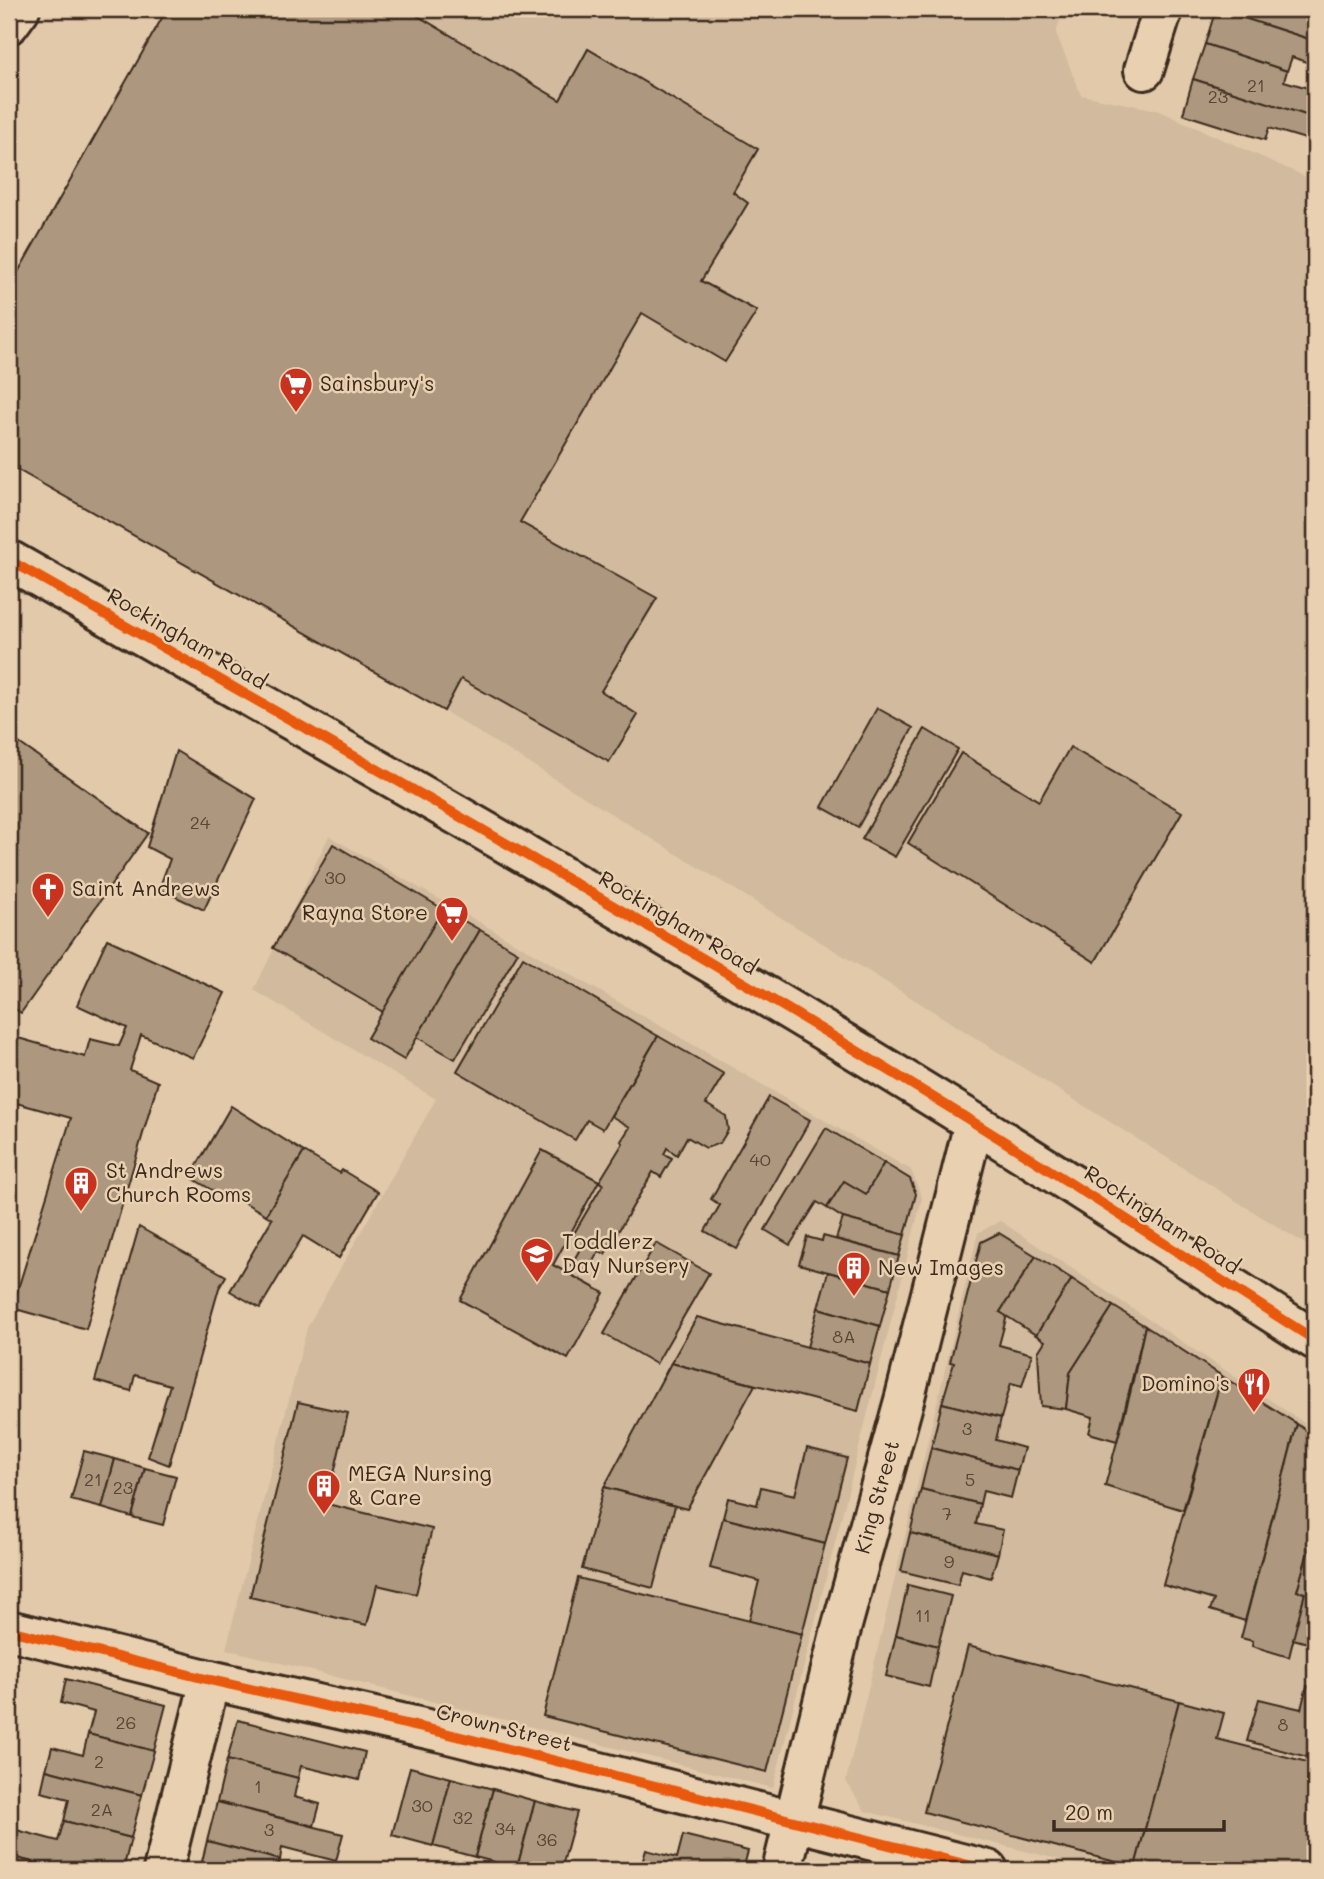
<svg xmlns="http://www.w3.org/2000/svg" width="1324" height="1879" font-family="Mali,sans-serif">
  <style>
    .built { fill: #d1ba9d }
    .building { fill: #ad987f; stroke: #3b2a1e; stroke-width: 2 }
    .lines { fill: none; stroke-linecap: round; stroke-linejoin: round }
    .street-casing { stroke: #3b2a1e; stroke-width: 44 }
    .primary-casing { stroke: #3b2a1e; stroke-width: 44 }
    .street { stroke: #e8d0b0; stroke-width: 38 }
    .primary { stroke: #e8d0b0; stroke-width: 38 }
    .cycleway-casing { stroke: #e8d0b0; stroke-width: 15 }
    .cycleway { stroke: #e8590c; stroke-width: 10 }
    .labels { text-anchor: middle; stroke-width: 5; stroke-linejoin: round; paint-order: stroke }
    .number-label { font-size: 18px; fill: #584636 }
    .poi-label { font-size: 21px; fill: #3b2a1e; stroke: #e8d0b0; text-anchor: start }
    .street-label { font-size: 21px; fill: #3b2a1e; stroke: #e8d0b0 }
  </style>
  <rect width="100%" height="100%" fill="#e1c9aa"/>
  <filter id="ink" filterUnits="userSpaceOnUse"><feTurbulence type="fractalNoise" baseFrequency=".0143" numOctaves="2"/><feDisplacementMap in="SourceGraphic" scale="14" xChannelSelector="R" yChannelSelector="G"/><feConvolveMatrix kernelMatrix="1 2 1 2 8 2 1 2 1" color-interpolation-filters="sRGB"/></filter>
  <g filter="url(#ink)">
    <g class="built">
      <polygon points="167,9 1063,9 1056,33 1081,95 1157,110 1315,181 1315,1250 899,990 444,711 9,465 9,288"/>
      <polygon points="329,836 911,1170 922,1198 773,1788 226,1649 307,1328 436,1099 254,990"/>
      <polygon points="1000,1221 1315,1430 1315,1870 1101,1870 865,1811 846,1781 978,1233"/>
    </g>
    <g class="building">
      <polygon points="167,9 406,9 560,100 588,49 758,149 733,192 748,203 701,281 757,311 725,362 642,313 520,522 657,598 601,691 638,715 609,762 461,679 444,711 9,465 9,288"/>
      <polygon points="1216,9 1315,10 1315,41"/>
      <polygon points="1216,9 1315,41 1315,65 1292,57 1287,71 1205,44"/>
      <polygon points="1205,44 1287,71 1284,81 1315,90 1315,118 1193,79"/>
      <polygon points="1193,79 1315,118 1315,142 1269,128 1265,140 1183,114"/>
      <polygon points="877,708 913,728 858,827 822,807"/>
      <polygon points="925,729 958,749 895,857 862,839"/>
      <polygon points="9,736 148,833 21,1013 9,1005"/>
      <polygon points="1070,747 1182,812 1095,962 908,843 961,753 1039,801"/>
      <polygon points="176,751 256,799 204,910 159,889 170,859 147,847"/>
      <polygon points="333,844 443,909 383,1012 273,948"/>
      <polygon points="443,909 480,930 404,1060 367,1038"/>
      <polygon points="480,930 518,952 455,1059 417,1037"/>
      <polygon points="107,939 225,993 193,1058 141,1035 130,1070 158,1082 86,1329 12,1308 71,1118 9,1101 9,1041 11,1036 85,1057 90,1039 119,1046 127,1028 77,1005"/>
      <polygon points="523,957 658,1036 603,1129 587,1120 575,1140 457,1071"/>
      <polygon points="658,1036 724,1074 706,1104 726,1116 728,1130 720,1143 706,1148 687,1137 677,1155 667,1148 664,1154 672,1158 661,1177 653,1172 605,1254 599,1251 586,1273 571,1265 584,1242 573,1235 603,1184 599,1182 623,1143 621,1141 630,1127 611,1116"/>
      <polygon points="769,1097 810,1120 737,1249 705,1231 720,1205 711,1199"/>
      <polygon points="231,1106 304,1152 266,1215 235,1197 232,1202 190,1177"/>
      <polygon points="826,1128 884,1163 866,1194 844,1181 827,1208 817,1202 790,1245 765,1230"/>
      <polygon points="542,1150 599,1181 553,1265 604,1293 568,1359 460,1300"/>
      <polygon points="304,1152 340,1173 342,1170 378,1192 339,1258 303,1236 260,1308 230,1291 272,1219 266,1215"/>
      <polygon points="884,1163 910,1179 916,1194 905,1235 843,1218 827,1208 844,1181 866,1194"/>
      <polygon points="843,1218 905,1235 899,1256 836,1239"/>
      <polygon points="139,1227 226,1276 219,1288 169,1465 148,1457 170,1385 135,1375 131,1391 95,1381"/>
      <polygon points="999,1233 1036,1256 1000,1312 1007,1315 999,1345 1032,1354 1022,1386 1011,1383 1001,1418 942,1403 954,1363 950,1362 981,1242"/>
      <polygon points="823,1236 899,1256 890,1289 799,1264 807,1237 822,1241"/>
      <polygon points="656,1243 709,1273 656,1364 604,1334"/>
      <polygon points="1036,1256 1072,1279 1036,1335 1000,1312"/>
      <polygon points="828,1272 890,1289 880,1326 818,1308"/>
      <polygon points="1072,1279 1113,1306 1070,1373 1066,1409 1041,1406 1038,1352 1045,1341 1036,1335"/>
      <polygon points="1113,1306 1145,1326 1117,1441 1089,1433 1093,1417 1066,1409 1070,1373"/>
      <polygon points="818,1308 880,1326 870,1364 807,1347"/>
      <polygon points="697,1317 870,1364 858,1411 671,1363"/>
      <polygon points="1145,1326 1222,1376 1183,1510 1105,1486 1130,1394"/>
      <polygon points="671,1363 755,1385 687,1509 604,1487"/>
      <polygon points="1222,1376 1297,1424 1245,1621 1210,1610 1214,1600 1163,1585"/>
      <polygon points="298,1402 348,1413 327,1504 432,1529 416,1594 377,1585 367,1625 250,1597"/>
      <polygon points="942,1403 1001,1418 996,1440 1024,1448 1018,1470 931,1448"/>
      <polygon points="1297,1424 1315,1437 1315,1528 1297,1591 1305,1593 1289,1657 1252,1646 1253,1641 1241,1638"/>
      <polygon points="807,1448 847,1458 825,1544 723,1518 728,1498 757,1505 761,1487 795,1495"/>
      <polygon points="931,1448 1018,1470 1011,1498 983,1491 980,1504 921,1489"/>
      <polygon points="84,1451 115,1459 102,1508 71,1500"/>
      <polygon points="115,1459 145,1468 132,1517 102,1508"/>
      <polygon points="145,1468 176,1476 163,1525 132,1517"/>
      <polygon points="604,1487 675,1506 653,1588 582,1569"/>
      <polygon points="921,1489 980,1504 976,1524 1003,1530 998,1554 910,1533"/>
      <polygon points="723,1518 825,1544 802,1634 749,1621 759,1581 710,1568"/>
      <polygon points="1315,1528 1315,1645 1293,1639 1305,1593 1297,1591"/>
      <polygon points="910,1533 998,1554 991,1578 962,1570 958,1585 901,1571"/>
      <polygon points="578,1578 802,1634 767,1772 543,1716"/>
      <polygon points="908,1585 951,1596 938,1646 896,1635"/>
      <polygon points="896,1635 938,1646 929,1687 886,1676"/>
      <polygon points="968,1646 1179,1701 1135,1867 924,1812"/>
      <polygon points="66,1679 166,1705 154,1751 88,1734 94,1712 61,1703"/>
      <polygon points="1307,1686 1315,1688 1315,1759 1247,1741 1259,1699 1301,1709"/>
      <polygon points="1179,1701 1224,1713 1217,1739 1315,1764 1315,1870 1148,1870 1135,1867"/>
      <polygon points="238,1720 365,1752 359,1780 301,1766 298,1778 227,1760"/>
      <polygon points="88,1734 154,1751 142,1795 46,1770 52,1747 83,1755"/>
      <polygon points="227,1760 298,1778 294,1797 320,1804 314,1826 217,1802"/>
      <polygon points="410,1767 451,1778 433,1846 392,1835"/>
      <polygon points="46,1770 142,1795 131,1838 64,1821 69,1799 41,1792"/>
      <polygon points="451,1778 493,1789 475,1857 433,1846"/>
      <polygon points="493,1789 535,1801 517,1868 475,1857"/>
      <polygon points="535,1801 577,1812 561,1870 525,1870 517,1868"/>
      <polygon points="217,1802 343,1834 336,1861 282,1847 280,1860 207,1841"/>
      <polygon points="64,1821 131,1838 123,1870 63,1870 9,1856 9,1828 58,1841"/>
      <polygon points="683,1835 748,1851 743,1870 640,1870 646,1850 677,1858"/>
      <polygon points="207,1841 280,1860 277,1870 200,1870"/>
      <polygon points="9,1856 63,1870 9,1870"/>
    </g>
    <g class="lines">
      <defs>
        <g id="street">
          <polyline points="1144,70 1163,9"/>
          <polyline points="9,1630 210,1680 441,1732 988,1870"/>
          <polyline points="163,1870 210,1680"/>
          <path id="s1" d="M 782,1870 L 840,1633 L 905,1397 L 974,1123"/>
        </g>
        <g id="primary">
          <polyline points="9,24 20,9"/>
          <path d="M 9,560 C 332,743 657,926 973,1122 C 1088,1193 1201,1268 1315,1340"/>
        </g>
      </defs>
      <use href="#street" class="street-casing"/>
      <use href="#primary" class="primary-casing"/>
      <use href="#street" class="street"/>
      <use href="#primary" class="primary"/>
      <defs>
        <g id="cycleway">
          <path d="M 9,560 C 332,743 657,926 973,1122 C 1088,1193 1201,1268 1315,1340"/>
          <polyline points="9,1630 210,1680 441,1732 988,1870"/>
        </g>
      </defs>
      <use href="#cycleway" class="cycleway-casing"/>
      <use href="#cycleway" class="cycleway"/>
    </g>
  </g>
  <defs>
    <symbol id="supermarket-pin" viewBox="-11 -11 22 30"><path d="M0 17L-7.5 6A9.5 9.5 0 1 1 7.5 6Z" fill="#c8321e" stroke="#e8d0b0"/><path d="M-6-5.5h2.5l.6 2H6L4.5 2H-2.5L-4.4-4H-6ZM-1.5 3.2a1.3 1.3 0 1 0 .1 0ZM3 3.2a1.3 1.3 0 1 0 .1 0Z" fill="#fff"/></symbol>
    <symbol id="church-pin" viewBox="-11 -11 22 30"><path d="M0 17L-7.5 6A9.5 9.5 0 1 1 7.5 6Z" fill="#c8321e" stroke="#e8d0b0"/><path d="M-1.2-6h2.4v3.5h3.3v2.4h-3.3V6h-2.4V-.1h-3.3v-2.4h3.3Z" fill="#fff"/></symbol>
    <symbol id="building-pin" viewBox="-11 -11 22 30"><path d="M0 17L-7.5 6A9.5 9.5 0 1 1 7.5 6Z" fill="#c8321e" stroke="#e8d0b0"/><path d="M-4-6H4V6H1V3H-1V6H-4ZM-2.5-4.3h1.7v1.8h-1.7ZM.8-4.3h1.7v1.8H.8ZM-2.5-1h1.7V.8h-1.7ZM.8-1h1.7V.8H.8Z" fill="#fff"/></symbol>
    <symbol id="school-pin" viewBox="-11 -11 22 30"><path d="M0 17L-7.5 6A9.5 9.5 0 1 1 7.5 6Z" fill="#c8321e" stroke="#e8d0b0"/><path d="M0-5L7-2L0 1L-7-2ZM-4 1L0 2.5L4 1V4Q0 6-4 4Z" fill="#fff"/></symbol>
    <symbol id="restaurant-pin" viewBox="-11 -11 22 30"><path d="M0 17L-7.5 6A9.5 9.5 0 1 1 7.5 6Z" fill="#c8321e" stroke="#e8d0b0"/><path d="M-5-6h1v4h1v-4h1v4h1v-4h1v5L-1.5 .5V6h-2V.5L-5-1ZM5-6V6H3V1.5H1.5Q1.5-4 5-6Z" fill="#fff"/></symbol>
  </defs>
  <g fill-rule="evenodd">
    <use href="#supermarket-pin" x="277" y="365" width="38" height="52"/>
    <use href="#church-pin" x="29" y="870" width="38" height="52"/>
    <use href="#supermarket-pin" x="433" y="894" width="38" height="52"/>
    <use href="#building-pin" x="62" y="1164" width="38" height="52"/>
    <use href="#school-pin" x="518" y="1235" width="38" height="52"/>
    <use href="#building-pin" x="835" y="1249" width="38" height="52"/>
    <use href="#restaurant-pin" x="1235" y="1365" width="38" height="52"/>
    <use href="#building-pin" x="305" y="1467" width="38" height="52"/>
  </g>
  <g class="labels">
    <g class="number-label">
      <text x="1256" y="92">21</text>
      <text x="1218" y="103">23</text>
      <text x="200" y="829">24</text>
      <text x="335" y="884">30</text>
      <text x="760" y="1166">40</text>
      <text x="844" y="1343">8A</text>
      <text x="967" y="1435">3</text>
      <text x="93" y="1486">21</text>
      <text x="970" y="1486">5</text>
      <text x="123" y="1494">23</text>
      <text x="947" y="1520">7</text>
      <text x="949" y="1568">9</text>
      <text x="923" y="1622">11</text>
      <text x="126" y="1729">26</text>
      <text x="1283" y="1731">8</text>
      <text x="99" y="1768">2</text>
      <text x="258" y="1793">1</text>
      <text x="422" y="1812">30</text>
      <text x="102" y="1816">2A</text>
      <text x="463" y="1824">32</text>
      <text x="505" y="1835">34</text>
      <text x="269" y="1836">3</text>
      <text x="547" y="1846">36</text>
    </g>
    <g class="poi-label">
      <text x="320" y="391">Sainsbury's</text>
      <text x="72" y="896">Saint Andrews</text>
      <text x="428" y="920" text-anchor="end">Rayna Store</text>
      <text x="106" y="1178">St Andrews<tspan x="106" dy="24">Church Rooms</tspan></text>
      <text x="562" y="1249">Toddlerz<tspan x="562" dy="24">Day Nursery</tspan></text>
      <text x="878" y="1275">New Images</text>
      <text x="1230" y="1391" text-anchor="end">Domino's</text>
      <text x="348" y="1481">MEGA Nursing<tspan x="348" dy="24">&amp; Care</tspan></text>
    </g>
    <g class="street-label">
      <text transform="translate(187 639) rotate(30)" y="7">Rockingham Road</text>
      <text transform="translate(678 923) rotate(31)" y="7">Rockingham Road</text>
      <text transform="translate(1162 1220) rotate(33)" y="7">Rockingham Road</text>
      <text dy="7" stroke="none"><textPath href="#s1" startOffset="385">King Street</textPath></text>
      <text transform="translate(504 1728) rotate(14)" y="7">Crown Street</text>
    </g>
  </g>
  <rect width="1324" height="1879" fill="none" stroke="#e8d0b0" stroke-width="35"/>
  <rect x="18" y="18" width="1289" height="1844" fill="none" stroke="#3b2a1e" stroke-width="2.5" filter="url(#ink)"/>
  <path d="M1054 1820v10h170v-10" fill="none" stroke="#3b2a1e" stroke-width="3.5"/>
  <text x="1065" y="1820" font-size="21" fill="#3b2a1e" stroke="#e8d0b0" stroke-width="5" paint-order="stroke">20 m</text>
</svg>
